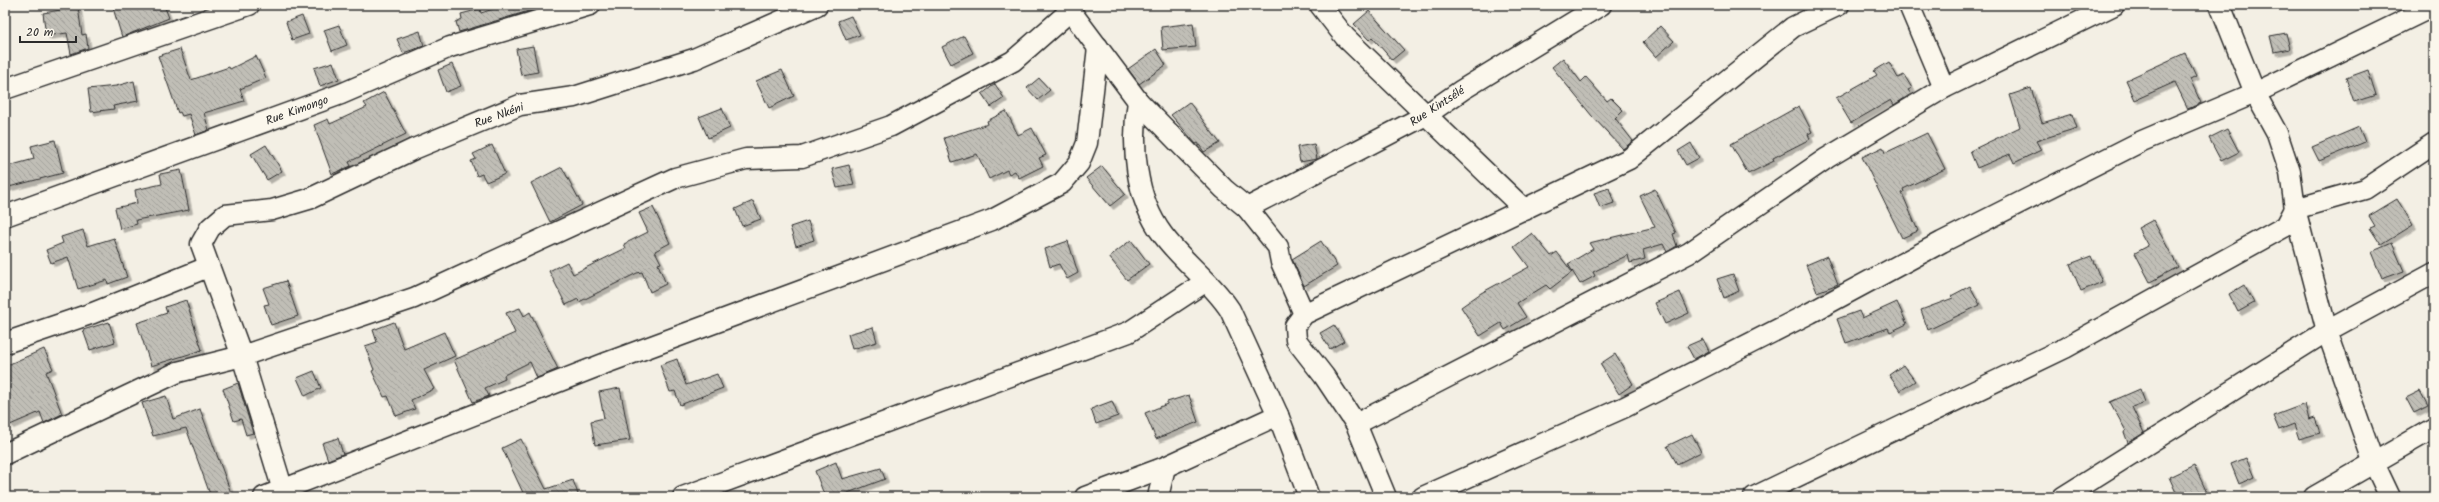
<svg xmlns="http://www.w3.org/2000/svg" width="2439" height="502" font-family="Kalam,sans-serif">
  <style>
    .building { fill: url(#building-back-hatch); stroke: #2b2b2b; filter: url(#shadow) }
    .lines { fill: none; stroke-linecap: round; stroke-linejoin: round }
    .minor-casing { stroke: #2b2b2b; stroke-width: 23 }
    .minor { stroke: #fbf7ec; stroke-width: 20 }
    .labels { text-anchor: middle; stroke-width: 3.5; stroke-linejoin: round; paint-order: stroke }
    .street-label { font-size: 12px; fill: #2b2b2b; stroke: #fbf7ec }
  </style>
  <defs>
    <pattern id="building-back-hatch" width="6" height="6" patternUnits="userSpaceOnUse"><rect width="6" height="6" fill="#c0beb6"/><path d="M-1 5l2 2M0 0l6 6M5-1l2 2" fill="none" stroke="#a5a39d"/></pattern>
    <filter id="shadow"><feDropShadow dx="3.5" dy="3.5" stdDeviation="0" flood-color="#0004"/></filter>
  </defs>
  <rect width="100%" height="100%" fill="#f3efe4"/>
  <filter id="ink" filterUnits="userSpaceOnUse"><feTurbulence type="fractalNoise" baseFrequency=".025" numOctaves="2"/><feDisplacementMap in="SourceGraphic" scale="8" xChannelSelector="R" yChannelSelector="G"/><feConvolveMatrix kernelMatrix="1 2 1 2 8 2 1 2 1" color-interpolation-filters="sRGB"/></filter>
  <g filter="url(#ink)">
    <g class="building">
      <polygon points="112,5 164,5 169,18 122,37"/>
      <polygon points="505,5 542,5 542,7 459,32 456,22 462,19 461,14 480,9 481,13"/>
      <polygon points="78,7 82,35 86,34 88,48 71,54 67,33 46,36 43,13"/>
      <polygon points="1369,11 1404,50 1392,60 1372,37 1369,40 1354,24"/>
      <polygon points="302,16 309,34 292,40 286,22"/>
      <polygon points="851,16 860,35 846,40 838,21"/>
      <polygon points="1193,23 1196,47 1163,50 1161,27"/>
      <polygon points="339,25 347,45 332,51 324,30"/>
      <polygon points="1660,26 1674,41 1656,57 1643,42"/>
      <polygon points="420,31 424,46 403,53 397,39"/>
      <polygon points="2286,33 2290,49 2274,52 2270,36"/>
      <polygon points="964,36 973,53 951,64 942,47"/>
      <polygon points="533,46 538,72 521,75 516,49"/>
      <polygon points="180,49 191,80 229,67 230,69 256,56 266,78 240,89 244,101 204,113 209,130 196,135 189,114 182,116 180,112 178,113 158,56"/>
      <polygon points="1156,49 1166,65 1139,84 1128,69"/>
      <polygon points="2185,53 2196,76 2190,79 2201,103 2188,109 2175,82 2135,100 2126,80"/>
      <polygon points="1563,58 1581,82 1586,77 1607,101 1611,98 1623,110 1615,118 1633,141 1623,149 1592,116 1552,67"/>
      <polygon points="333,62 339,79 320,86 314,68"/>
      <polygon points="1889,62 1898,78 1904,75 1912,88 1908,90 1911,94 1894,105 1891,100 1851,123 1836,98 1877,75 1874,71"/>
      <polygon points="452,64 461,86 446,92 438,70"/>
      <polygon points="782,70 794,96 769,108 756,81"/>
      <polygon points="2368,70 2376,95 2354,102 2346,78"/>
      <polygon points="1039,78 1050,90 1038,100 1027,88"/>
      <polygon points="134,81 138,101 113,106 114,109 91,112 88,89 116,86"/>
      <polygon points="995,84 1004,98 991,107 982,94"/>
      <polygon points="2031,88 2042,123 2072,114 2077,128 2036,141 2041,150 2014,163 2010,154 1977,168 1970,151 2020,127 2010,95"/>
      <polygon points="384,92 406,134 349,162 351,166 332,174 314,125 328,119 330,124 367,107 364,103"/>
      <polygon points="1189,102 1220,143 1204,152 1198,143 1196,144 1171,115"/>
      <polygon points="1799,106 1812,132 1808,134 1810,139 1773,158 1774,161 1748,174 1731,144"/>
      <polygon points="722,108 730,128 708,138 699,117"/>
      <polygon points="1006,111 1018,135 1032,128 1046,155 1039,158 1043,166 1019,178 1015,171 1009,174 1007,170 989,179 977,154 952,162 944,138 988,124 987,121"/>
      <polygon points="2359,127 2365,142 2319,161 2312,147"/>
      <polygon points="2227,129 2239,152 2221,161 2209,138"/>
      <polygon points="1927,133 1945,169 1903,189 1904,192 1902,193 1918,231 1902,238 1862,157 1883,147 1885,153"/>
      <polygon points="55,140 63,173 5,188 5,167 34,159 31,146"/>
      <polygon points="1691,143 1699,158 1686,165 1678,151"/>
      <polygon points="1314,144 1317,159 1300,162 1297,147"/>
      <polygon points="266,145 282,171 267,180 251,154"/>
      <polygon points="492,145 505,174 486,182 482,174 477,176 471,161 476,159 473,154"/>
      <polygon points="849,165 854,185 837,188 832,169"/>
      <polygon points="1102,166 1125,194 1110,206 1086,178"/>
      <polygon points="562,167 582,205 550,222 531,183"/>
      <polygon points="181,170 189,210 136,220 137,224 120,229 115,208 137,203 135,190 162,184 160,174"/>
      <polygon points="1609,188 1614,203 1600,208 1594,193"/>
      <polygon points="1655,189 1676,233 1673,234 1677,246 1667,252 1663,244 1643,250 1645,259 1630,263 1628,255 1593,272 1595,276 1580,284 1568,264 1593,249 1589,243 1655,227 1640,196"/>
      <polygon points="2397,199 2413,225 2381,245 2370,228 2375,226 2369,216"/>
      <polygon points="753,201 761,219 742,226 735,209"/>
      <polygon points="653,207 670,243 655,251 661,263 658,264 666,284 650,292 642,272 637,273 579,302 578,299 566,305 549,271 567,262 573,274 626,248 624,244 648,232 639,213"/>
      <polygon points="2153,220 2178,267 2150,282 2135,253 2148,246 2138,228"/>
      <polygon points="808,221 814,240 796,246 790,227"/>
      <polygon points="83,230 88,246 114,238 127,277 108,284 107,280 78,289 68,257 51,263 46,250 63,243 61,237"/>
      <polygon points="1532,233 1551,256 1557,252 1572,272 1550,289 1546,285 1517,303 1526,317 1505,330 1501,323 1480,336 1461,307 1481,293 1529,267 1514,247"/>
      <polygon points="1131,240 1149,264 1127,280 1109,257"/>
      <polygon points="1068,241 1078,273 1067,279 1059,264 1050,267 1045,249"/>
      <polygon points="1321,241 1337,266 1304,286 1292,259"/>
      <polygon points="2392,243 2404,271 2382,279 2371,252"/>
      <polygon points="1827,256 1838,284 1817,292 1806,265"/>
      <polygon points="2091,256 2102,282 2081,291 2070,264"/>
      <polygon points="1733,274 1739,291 1724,298 1717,279"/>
      <polygon points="286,281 298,316 271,325 264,305 269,304 263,288"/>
      <polygon points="2244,285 2254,303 2238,312 2229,294"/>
      <polygon points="1970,286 1980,305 1928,330 1921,310 1953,298 1951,296"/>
      <polygon points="1680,292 1689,313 1665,324 1655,303"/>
      <polygon points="186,300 202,350 151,366 137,323 167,313 165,307"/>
      <polygon points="1897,302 1907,324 1890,332 1888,328 1846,343 1837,319 1859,311 1862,318"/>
      <polygon points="520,308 524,316 530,312 558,369 537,378 530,362 504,375 505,379 485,388 489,396 473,402 454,360 515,333 506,313"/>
      <polygon points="109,322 115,342 90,350 83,330"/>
      <polygon points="394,322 404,349 444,332 455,356 424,370 434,389 411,400 415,409 396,416 388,396 384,397 372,371 374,370 365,346 377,342 373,330"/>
      <polygon points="1334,325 1344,341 1330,349 1320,333"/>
      <polygon points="873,327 877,342 852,349 848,334"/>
      <polygon points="1703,339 1709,351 1694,359 1687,346"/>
      <polygon points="44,349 53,369 46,372 62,414 44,423 40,412 10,425 5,414 5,366"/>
      <polygon points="1615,354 1633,384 1619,394 1600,364"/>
      <polygon points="677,359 686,385 717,374 723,388 680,405 675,391 670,392 660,365"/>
      <polygon points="1903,365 1915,381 1900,391 1889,375"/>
      <polygon points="314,371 321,388 305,396 297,378"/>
      <polygon points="238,383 253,433 246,435 241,419 234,421 223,389"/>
      <polygon points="620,388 630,440 595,445 591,421 604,418 599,392"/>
      <polygon points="2140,389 2145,402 2132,407 2144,433 2128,443 2124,432 2126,431 2110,402"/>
      <polygon points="2420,391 2428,406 2414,413 2406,398"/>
      <polygon points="1189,395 1198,422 1156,439 1145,413 1167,404 1167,402"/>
      <polygon points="166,396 173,419 200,409 231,493 211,497 186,428 153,436 142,403"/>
      <polygon points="1112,401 1118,416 1096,424 1091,409"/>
      <polygon points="2305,404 2309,420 2315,418 2320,433 2299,439 2294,424 2279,430 2273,416"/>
      <polygon points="1692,434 1701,452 1677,464 1667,446"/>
      <polygon points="338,438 343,454 328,460 322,443"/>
      <polygon points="521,439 546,489 573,480 579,497 525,497 502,448"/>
      <polygon points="2246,458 2254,477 2239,484 2231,464"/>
      <polygon points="836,462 842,479 881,468 885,479 837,497 825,497 815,471"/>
      <polygon points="2194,465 2209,497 2178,497 2169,477"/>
    </g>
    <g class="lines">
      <defs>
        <g id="minor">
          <polyline points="1066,5 1138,101 1224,189 1247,208 1278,247 1281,262 1304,314"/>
          <polyline points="1320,5 1345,37 1525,210"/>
          <polyline points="1909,5 1944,88"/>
          <polyline points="2220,5 2255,93 2277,133 2290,172 2295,209 2327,331 2373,461 2390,497"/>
          <polyline points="5,89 249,5"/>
          <path d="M 1138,101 C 1131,145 1135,198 1163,235 C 1183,262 1212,282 1230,310 L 1278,415 L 1309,497"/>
          <polyline points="1247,208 1426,115 1462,90 1601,5"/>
          <polyline points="5,216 341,94 450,47 590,5"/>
          <polyline points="5,343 93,313 208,267"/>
          <polyline points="1356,424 1689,253 1827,158 1944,88 2114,5"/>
          <polyline points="5,454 178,372 242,356 414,298 675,178 746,159 802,157 891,126 1013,61 1070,11"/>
          <polyline points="264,497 606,363 992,220 1062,183 1079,163 1087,143 1098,47"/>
          <polyline points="285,497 242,356 201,244 210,228 225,215 272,210 309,199 414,149 520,105 574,97 694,59 817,5"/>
          <polyline points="683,497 1129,332 1205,282"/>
          <polyline points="1085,497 1165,467 1278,415"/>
          <polyline points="1158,497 1165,467"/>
          <polyline points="1386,497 1356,424 1324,376 1296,340 1295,326 1304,314 1629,159 1793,27 1839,5"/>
          <polyline points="1423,497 1625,407 1810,313 1942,242 2142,141 2255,93 2434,6"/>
          <polyline points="1754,497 2065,348 2286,226 2295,209 2365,189 2434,143"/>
          <polyline points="2063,497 2327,331 2434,273"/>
          <polyline points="2314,497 2434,428"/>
        </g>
      </defs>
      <use href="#minor" class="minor-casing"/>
      <use href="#minor" class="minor"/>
    </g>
  </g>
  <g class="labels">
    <g class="street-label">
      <text transform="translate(1437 106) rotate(-33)" y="4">Rue Kintsélé</text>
      <text transform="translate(297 110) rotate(-20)" y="4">Rue Kimongo</text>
      <text transform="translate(499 115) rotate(-20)" y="4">Rue Nkéni</text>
    </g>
  </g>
  <rect width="2439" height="502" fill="none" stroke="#fbf7ec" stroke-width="20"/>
  <rect x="10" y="10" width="2419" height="482" fill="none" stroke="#2b2b2b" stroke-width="1.5" filter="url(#ink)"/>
  <path d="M20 36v6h56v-6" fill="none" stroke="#2b2b2b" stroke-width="2"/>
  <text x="26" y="36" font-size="12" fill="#2b2b2b" stroke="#fbf7ec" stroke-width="3" paint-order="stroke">20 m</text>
</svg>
